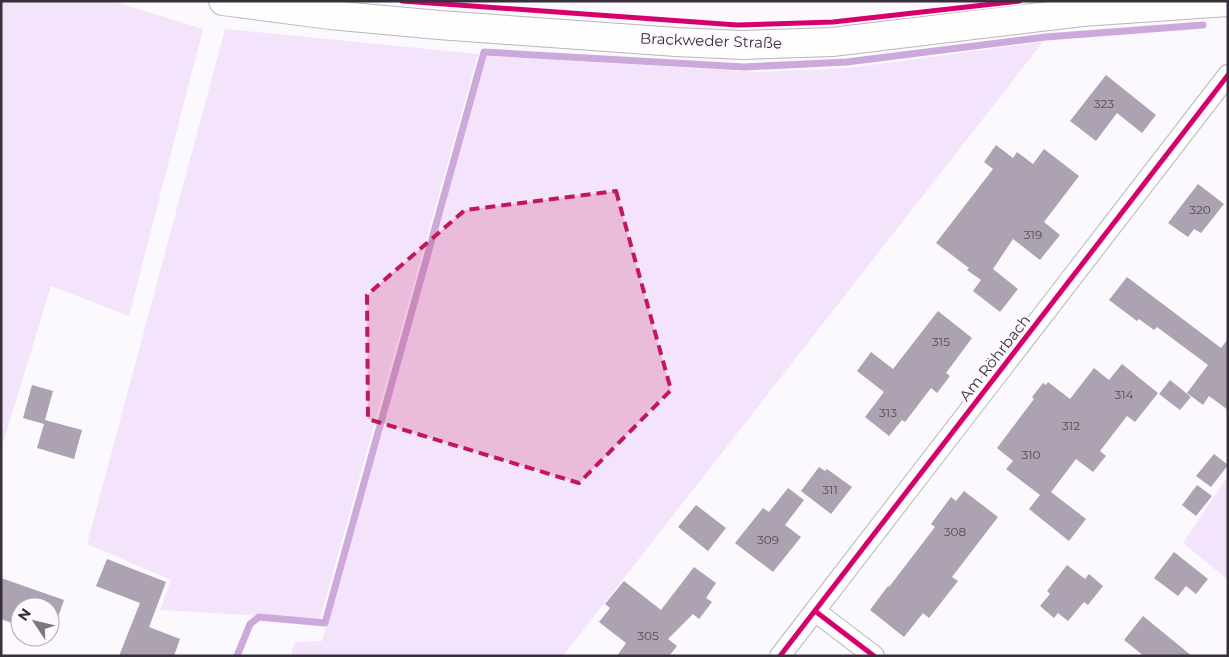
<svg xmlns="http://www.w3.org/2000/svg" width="1229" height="657" font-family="Montserrat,sans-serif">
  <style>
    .green { fill: #f4e4fb }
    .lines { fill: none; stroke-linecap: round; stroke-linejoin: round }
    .stream { stroke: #cca8db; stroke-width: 7 }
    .building { fill: #aca2b1 }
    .minor-casing { stroke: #bab5bc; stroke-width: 22 }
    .secondary-casing { stroke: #bab5bc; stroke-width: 30 }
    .minor { stroke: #fefeff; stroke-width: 20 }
    .secondary { stroke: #fefeff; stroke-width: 28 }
    .cycleway-casing { stroke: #fcf8fe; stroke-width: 8 }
    .cycleway { stroke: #d6006c; stroke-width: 5 }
    .marked { fill: #c2185b; fill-opacity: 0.2; stroke: #c2185b; stroke-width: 4; stroke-dasharray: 10 6; stroke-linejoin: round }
    .labels { text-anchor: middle; stroke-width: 5; stroke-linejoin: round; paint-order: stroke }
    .number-label { font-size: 12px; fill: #544c58 }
    .street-label { font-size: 15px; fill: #372f3a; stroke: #fcf8fe }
  </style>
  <rect width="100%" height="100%" fill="#fbf9fd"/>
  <g class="green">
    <polygon points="1,1 112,1 203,29 129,316 51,286 1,450"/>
    <polygon points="225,29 478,54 320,619 160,610 171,580 87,544"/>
    <polygon points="1043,42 563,656 290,656 295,642 322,641 486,56 758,72 849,68"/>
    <polygon points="1228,476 1228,580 1183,543"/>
  </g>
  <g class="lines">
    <polyline class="stream" points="237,656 250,624 259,617 325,623 484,52 744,67 847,62 1046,37 1203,25"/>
  </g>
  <g class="building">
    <polygon points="1106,75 1156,115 1142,133 1117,113 1096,141 1070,121"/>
    <polygon points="996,145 1013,158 1017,152 1033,164 1044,149 1079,176 1044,222 1060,235 1040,260 1013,239 993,269 1018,289 1000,312 973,291 981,280 967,270 969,268 936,243 993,169 984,162"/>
    <polygon points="1198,184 1224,204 1201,233 1194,229 1188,237 1168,223"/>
    <polygon points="1127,277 1221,348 1228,339 1228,410 1209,396 1203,405 1187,393 1208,365 1157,327 1154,330 1139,319 1137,321 1109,300"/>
    <polygon points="938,311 972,338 946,373 950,376 937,393 931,388 905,422 902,420 889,436 865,417 884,392 857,371 871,352 893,369"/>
    <polygon points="1122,364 1158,393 1135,422 1127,416 1100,451 1106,456 1093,472 1076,459 1051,492 1086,519 1069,541 1029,509 1040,495 1006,469 1013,461 997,448 1034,399 1032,397 1043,383 1046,385 1048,382 1070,399 1094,368 1109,380"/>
    <polygon points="1170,380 1191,397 1180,410 1159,394"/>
    <polygon points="32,385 53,391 45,420 82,430 74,459 37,448 44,424 23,418"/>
    <polygon points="1214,454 1228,465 1211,487 1196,476"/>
    <polygon points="819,467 825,471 827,469 852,487 831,514 801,491"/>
    <polygon points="1197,485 1212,496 1196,516 1182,505"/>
    <polygon points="788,488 804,500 785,525 801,537 773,572 735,543 763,508 769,512"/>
    <polygon points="964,491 998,517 952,577 958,581 929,618 923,613 904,637 870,610 888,586 889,587 935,527 931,524 951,497 956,501"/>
    <polygon points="696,505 726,528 708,551 678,527"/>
    <polygon points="1174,552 1208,579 1196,594 1186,586 1178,596 1154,578"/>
    <polygon points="107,559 166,582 149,627 180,639 174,656 119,656 140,603 96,586"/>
    <polygon points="1067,565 1085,579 1089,574 1103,586 1088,605 1084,602 1068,621 1058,613 1054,618 1040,606 1050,594 1047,591"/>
    <polygon points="694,567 716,583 706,598 712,602 699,619 693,614 668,639 677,646 669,656 617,656 626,643 599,622 610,608 605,604 624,581 661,610"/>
    <polygon points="1,578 64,600 51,637 50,607 20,607 20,626 1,619"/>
    <polygon points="1143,616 1192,656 1144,656 1124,640"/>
  </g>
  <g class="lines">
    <defs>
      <g id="minor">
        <polyline points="815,611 874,656"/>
        <polyline points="780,656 1228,75"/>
      </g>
      <polyline id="secondary" points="223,1 330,15 439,25 676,42 743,45 832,42 1082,12 1228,2"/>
    </defs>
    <use href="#minor" class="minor-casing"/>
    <use href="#secondary" class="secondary-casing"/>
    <use href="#minor" class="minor"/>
    <use href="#secondary" class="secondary"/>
    <defs>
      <g id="cycleway">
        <polyline points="402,1 737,25 833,22 1020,1"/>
        <polyline points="815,611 874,656"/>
        <polyline points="780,656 1228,75"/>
      </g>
    </defs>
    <use href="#cycleway" class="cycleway-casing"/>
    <use href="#cycleway" class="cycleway"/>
  </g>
  <path class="marked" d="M 616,191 L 671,390 L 579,483 L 368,419 L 367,295 L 465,210 Z"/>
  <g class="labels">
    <g class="number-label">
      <text x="1104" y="108">323</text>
      <text x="1200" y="214">320</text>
      <text x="1033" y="239">319</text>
      <text x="941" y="346">315</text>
      <text x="1124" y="399">314</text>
      <text x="888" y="417">313</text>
      <text x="1071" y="430">312</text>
      <text x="1031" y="459">310</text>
      <text x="830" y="494">311</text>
      <text x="955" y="536">308</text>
      <text x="768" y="544">309</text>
      <text x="648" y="640">305</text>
    </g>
    <g class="street-label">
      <text transform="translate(711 41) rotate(2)" y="5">Brackweder Straße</text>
      <text transform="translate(995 358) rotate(-52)" y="5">Am Röhrbach</text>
    </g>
  </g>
  <rect width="1229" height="657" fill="none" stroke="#372f3a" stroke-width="5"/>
  <g transform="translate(35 622) rotate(305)"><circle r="24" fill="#fcf8fe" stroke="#ada8b0"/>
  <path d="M0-4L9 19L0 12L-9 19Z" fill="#7c767e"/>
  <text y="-8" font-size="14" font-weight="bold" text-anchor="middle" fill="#372f3a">N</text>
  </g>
</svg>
